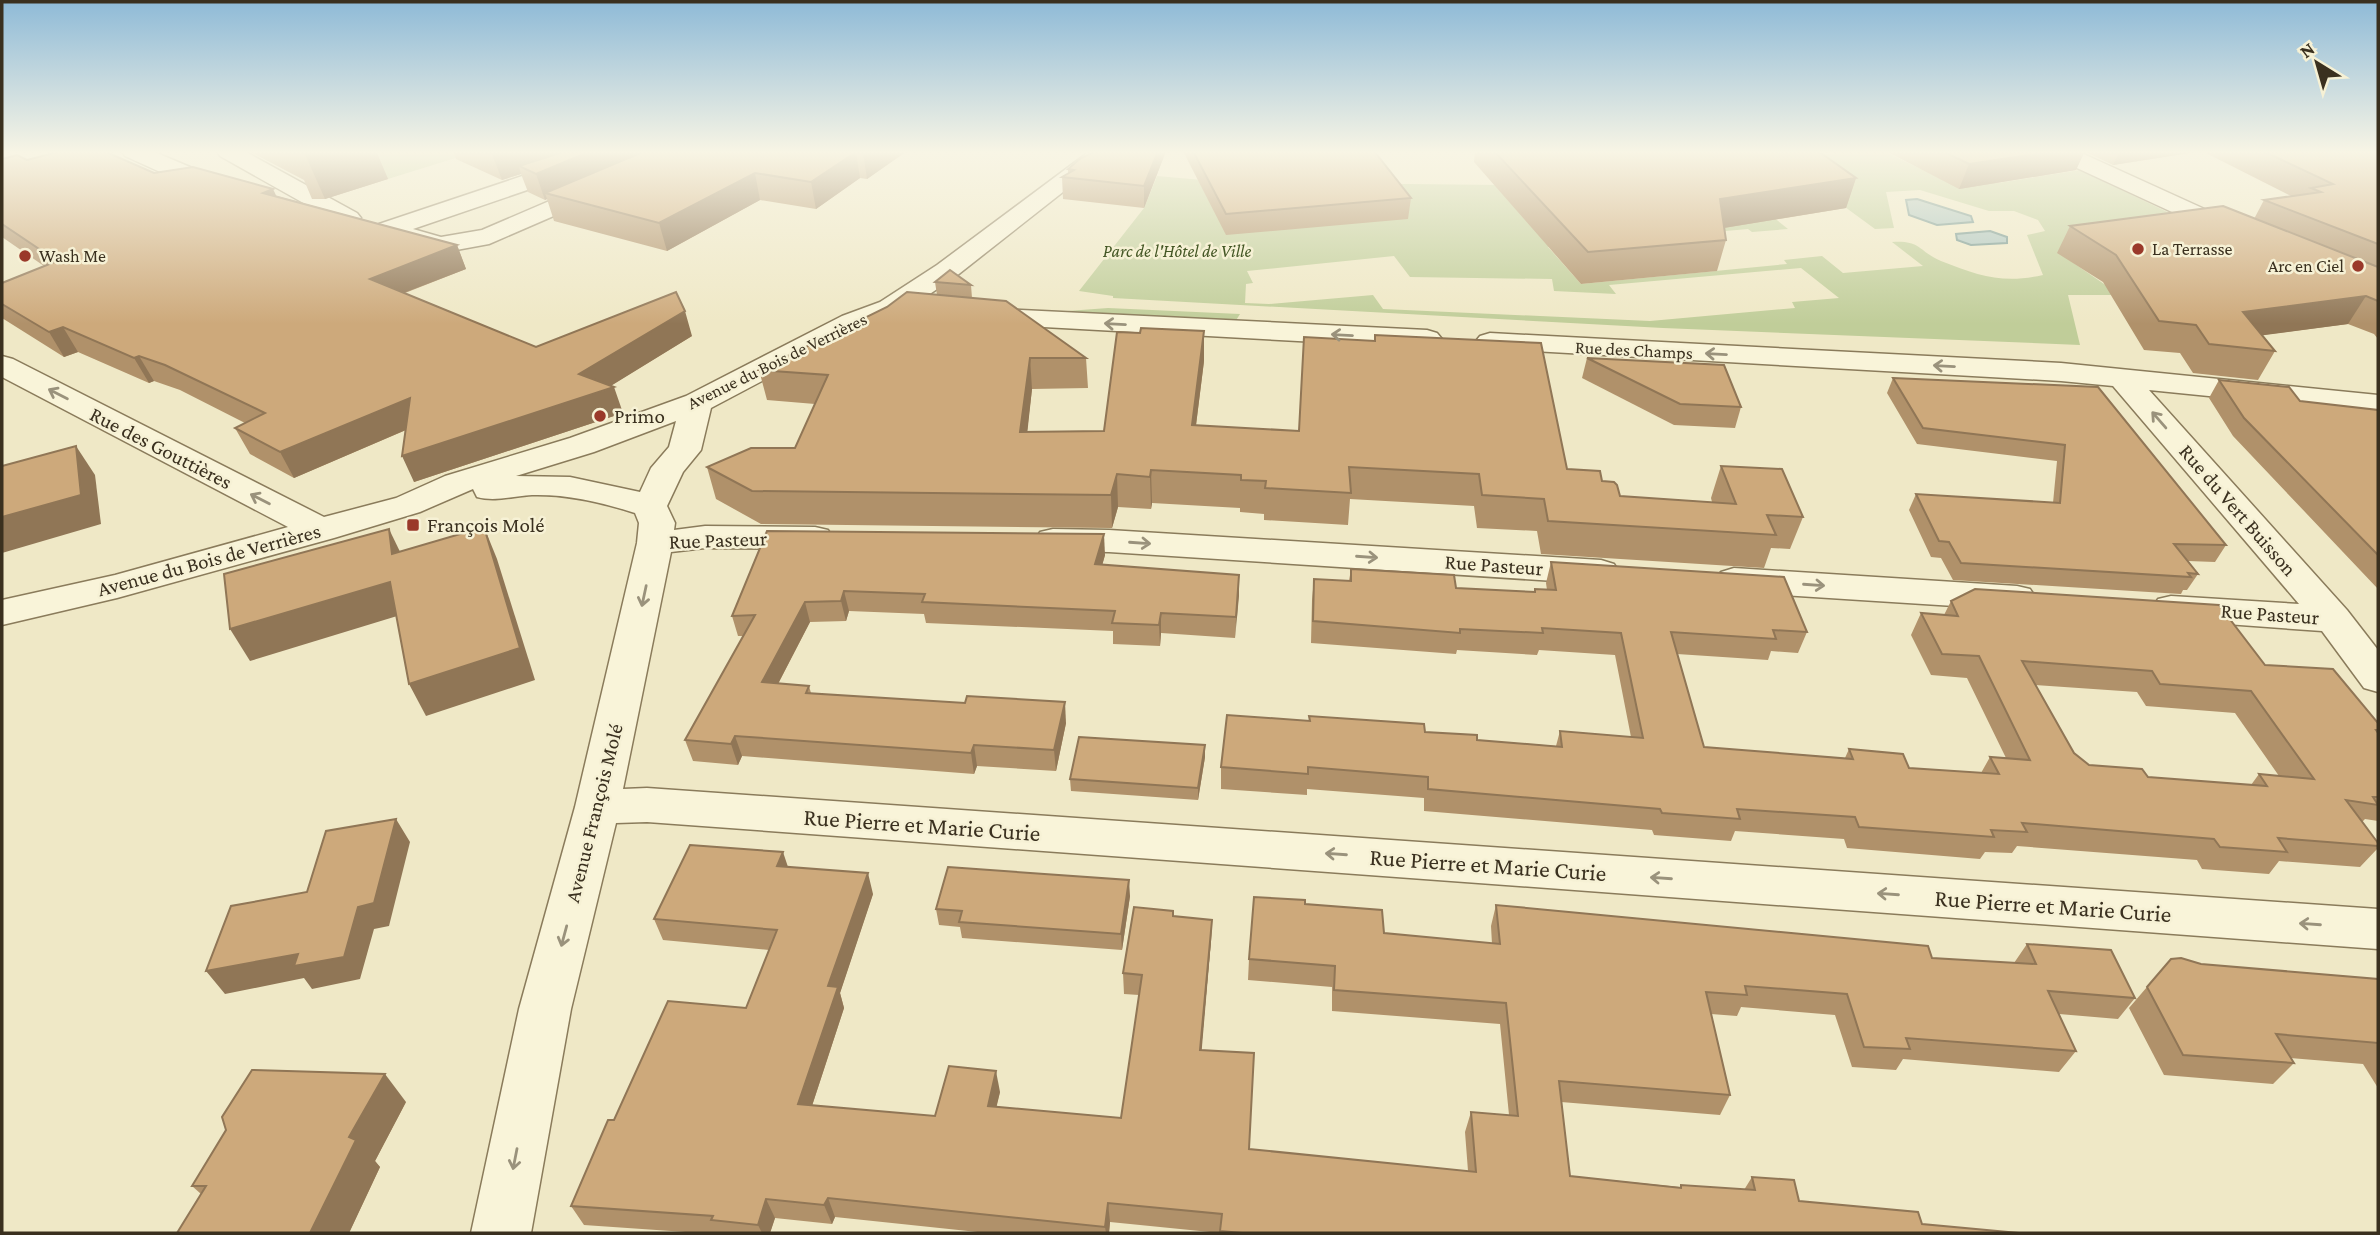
<svg xmlns="http://www.w3.org/2000/svg" width="2380" height="1235" font-family="'Crimson Pro',serif">
  <style>
    .green { fill: #c0cd99; fill-rule: evenodd }
    .water { fill: #a7c2be; stroke: #6d918d; stroke-width: 2 }
    .lines { fill: none; stroke-linecap: round; stroke-linejoin: round }
    .minor-casing { stroke: #8a7b5b; stroke-width: 3 }
    .minor { fill: #f9f4d9; fill-rule: evenodd }
    .wall { fill: #b0916a; fill-rule: evenodd }
    .shaded-wall { fill: #907656 }
    .building { fill: #cda97b; stroke: #907656; stroke-width: 2; fill-rule: evenodd }
    .oneway { stroke: #9a927c }
    .poi-dot { fill: #9a392a; stroke: #f6f1d5; stroke-width: 2.5 }
    .labels { text-anchor: middle; stroke-width: 5; stroke-linejoin: round; paint-order: stroke }
    .far-poi-label { font-size: 18px; fill: #3a301f; stroke: #f6f1d5; text-anchor: start }
    .far-park-label { font-size: 18px; font-style: italic; fill: #445725; stroke: #f6f1d5 }
    .far-street-label { font-size: 18px; fill: #3a301f; stroke: #f6f1d5 }
    .poi-label { font-size: 21px; fill: #3a301f; stroke: #f6f1d5; text-anchor: start }
    .street-label { font-size: 21px; fill: #3a301f; stroke: #f6f1d5 }
    .near-street-label { font-size: 24px; fill: #3a301f; stroke: #f6f1d5 }
  </style>
  <rect width="100%" height="100%" fill="#efe8c6"/>
  <g class="green">
    <polygon points="334,151 478,151 388,179"/>
    <path d="M 1853,151 L 1883,151 L 1921,169 L 1998,183 L 2080,170 L 2209,232 L 2059,253 L 2120,295 L 2068,295 L 2080,345 L 1663,328 L 1113,298 L 1113,296 L 1079,291 L 1144,208 L 1157,176 L 1225,182 L 1594,186 L 1710,167 ZM 1804,177 L 1875,229 L 1894,228 L 1886,192 L 1920,190 L 1989,211 L 2014,211 L 2038,220 L 2045,231 L 2027,235 L 2043,275 C 2003,284 1979,276 1941,261 C 1918,251 1921,240 1892,242 L 1923,266 L 1843,273 L 1822,256 L 1784,260 L 1787,264 L 1581,284 L 1548,247 L 1748,229 L 1752,232 L 1788,229 L 1732,184 ZM 1394,256 L 1410,277 L 1552,279 L 1554,291 L 1616,294 L 1609,285 L 1801,268 L 1839,298 L 1792,302 L 1795,308 L 1650,321 L 1383,309 L 1373,295 L 1269,304 L 1245,303 L 1246,284 L 1253,283 L 1247,271 Z"/>
    <polygon points="1108,308 1240,314 1235,322 1054,312"/>
  </g>
  <g class="water">
    <polygon points="1917,199 1971,216 1973,222 1937,225 1909,215 1906,200"/>
    <polygon points="1990,231 2007,237 2007,243 1971,245 1957,240 1956,234"/>
  </g>
  <g class="lines">
    <defs>
      <g id="minor">
        <path d="M 122,151 L 152,151 L 197,170 L 234,181 L 238,186 L 234,191 C 209,197 150,167 125,156 Z"/>
        <polygon points="217,151 244,151 357,213 361,218 357,223 348,226 339,223 220,156"/>
        <polygon points="597,151 630,151 627,156 413,229 441,237 482,230 666,151 695,151 692,156 489,244 440,253 390,238 379,234 375,229 379,224"/>
        <path d="M 1090,151 L 1115,151 L 955,277 L 900,314 L 862,328 L 711,408 L 701,450 L 683,472 L 667,506 L 675,523 L 674,530 L 705,526 L 815,527 L 828,530 L 833,538 L 828,546 L 815,549 L 705,548 L 671,552 L 623,789 L 647,788 L 2378,909 L 2378,949 L 647,822 L 616,823 L 571,1009 L 531,1233 L 471,1233 L 519,1009 L 575,807 L 637,543 L 639,523 L 635,513 C 601,502 567,494 532,495 C 513,496 495,502 477,497 L 473,489 L 420,512 L 334,538 L 117,598 L 2,625 L 2,600 L 115,575 L 288,527 L 2,377 L 2,356 L 13,359 L 324,517 L 396,498 L 445,476 L 570,438 L 686,396 L 842,316 L 880,302 L 937,265 ZM 676,421 L 669,447 L 651,468 L 640,492 L 570,477 L 516,476 L 594,452 Z"/>
        <polygon points="2048,151 2077,151 2244,227 2248,232 2244,237 2235,240 2226,237 2051,156"/>
        <polygon points="980,308 1427,330 1437,333 1442,339 1437,345 1427,348 970,323 966,317 970,311"/>
        <polygon points="1490,333 2061,363 2378,395 2378,413 2149,390 2347,610 2378,650 2378,692 2364,688 2322,631 2171,620 2158,617 2152,608 2158,599 2171,596 2299,604 2113,386 2061,381 1480,348 1475,342 1480,336"/>
        <polygon points="1053,529 1109,530 1601,560 1614,564 1619,572 1614,580 1601,584 1109,552 1053,551 1040,548 1035,540 1040,532"/>
        <polygon points="1734,568 2017,586 2030,589 2036,598 2030,607 2017,610 1734,592 1721,588 1715,580 1721,572"/>
      </g>
    </defs>
    <use href="#minor" class="minor-casing"/>
    <use href="#minor" class="minor"/>
  </g>
  <g class="wall">
    <polygon points="249,151 376,151 388,179 325,199 312,199 304,180"/>
    <polygon points="453,151 907,151 867,179 860,178 816,209 760,200 667,251 554,221 547,199 545,200 528,192 521,174 502,180 456,159"/>
    <polygon points="1166,151 1144,208 1063,199 1062,177 1068,174 1068,169"/>
    <polygon points="1183,151 1374,151 1411,198 1408,219 1226,235"/>
    <polygon points="1475,151 1818,151 1856,178 1846,208 1724,228 1726,240 1717,271 1581,284 1474,162"/>
    <polygon points="1886,151 2378,151 2378,339 2374,334 2348,324 2262,335 2275,351 2258,380 2193,373 2180,353 2144,350 2103,282 2057,253 2070,226 2254,219 2264,200 2291,196 2202,151 2113,165 2084,151 2076,170 1959,189"/>
    <polygon points="2,159 27,160 154,173 277,196 457,245 466,269 405,293 536,347 692,336 610,386 623,413 414,482 406,430 294,478 250,454 235,428 245,423 180,390 154,381 149,383 78,352 64,357 2,318 2,283 44,266 2,237"/>
    <polygon points="935,282 971,285 972,298 1086,358 1088,388 1032,389 1027,431 1104,431 1204,361 1196,425 1567,469 1602,481 1620,496 1712,502 1711,498 1721,466 1803,517 1790,549 1771,548 1764,568 1541,554 1537,531 1477,528 1474,506 1350,499 1348,525 1264,520 1264,514 1240,512 1240,508 1152,503 1151,509 1118,507 1112,528 761,524 716,499 707,467 795,448 815,404 767,400 759,370 937,295"/>
    <polygon points="1587,358 1741,407 1735,428 1674,425 1582,378"/>
    <polygon points="1893,378 2098,387 2226,545 2215,562 2188,561 2198,574 2187,590 2183,590 2181,594 1953,580 1941,558 1931,557 1909,510 1916,494 2053,503 2057,461 1917,444 1887,393"/>
    <polygon points="2219,380 2300,401 2378,410 2378,589 2233,436 2209,398"/>
    <polygon points="767,531 1105,555 1102,565 1239,575 1235,638 1161,633 1160,646 1113,644 1113,631 926,623 924,614 849,611 846,621 810,622 778,684 809,686 811,693 1066,723 1056,771 977,766 974,774 742,756 738,765 693,761 685,740 743,636 738,636 732,616"/>
    <path d="M 1551,562 L 1807,632 L 1798,653 L 1771,651 L 1768,660 L 1677,654 L 1704,747 L 1845,758 L 1849,749 L 1909,768 L 1981,773 L 1990,757 L 2006,758 L 1967,678 L 1931,675 L 1911,635 L 1921,613 L 1944,615 L 1951,601 L 2265,665 L 2378,723 L 2378,821 L 2365,819 L 2362,822 L 2378,843 L 2378,848 L 2360,867 L 2279,861 L 2269,874 L 2202,869 L 2197,860 L 2017,846 L 2012,853 L 1985,852 L 1980,859 L 1847,848 L 1844,839 L 1735,831 L 1731,841 L 1654,835 L 1652,830 L 1424,811 L 1424,798 L 1307,789 L 1307,795 L 1221,789 L 1221,767 L 1309,721 L 1309,716 L 1477,740 L 1556,746 L 1560,731 L 1631,737 L 1615,655 L 1539,650 L 1537,655 L 1457,650 L 1456,654 L 1311,643 L 1312,600 L 1314,579 L 1349,581 L 1351,569 L 1456,588 L 1535,592 L 1547,590 L 1546,583 ZM 2035,685 L 2137,692 L 2146,706 L 2235,713 L 2279,776 L 2259,774 L 2251,785 L 2148,777 L 2089,765 L 2074,753 Z"/>
    <polygon points="1205,745 1205,757 1198,800 1071,791 1070,779"/>
    <polygon points="788,867 873,894 840,993 844,1008 812,1106 935,1116 1000,1092 996,1107 1121,1118 1139,995 1124,994 1123,973 1173,916 1212,920 1211,941 1201,1050 1249,1149 1468,1171 1465,1132 1471,1112 1509,1115 1500,1024 1332,1011 1332,987 1248,980 1249,959 1305,904 1384,933 1492,944 1491,926 1496,905 1932,958 2014,963 2027,944 2135,998 2118,1019 2059,1014 2076,1051 2059,1072 1903,1059 1896,1070 1852,1067 1835,1015 1741,1007 1737,1016 1711,1014 1730,1095 1720,1115 1561,1102 1570,1176 1680,1187 1681,1185 1744,1190 1752,1177 1799,1201 1922,1224 2019,1233 1220,1233 1110,1222 1109,1233 987,1233 835,1217 832,1224 775,1218 770,1233 700,1233 584,1225 571,1206 614,1120 746,1008 769,950 663,940 654,919"/>
    <polygon points="1130,896 1122,950 962,938 960,927 939,925 936,909"/>
    <polygon points="2201,964 2378,979 2378,1088 2363,1064 2290,1058 2294,1063 2273,1084 2164,1075 2129,1008 2147,987"/>
    <polygon points="406,1102 375,1161 380,1167 349,1233 177,1233 201,1194 192,1186"/>
  </g>
  <g class="shaded-wall">
    <polygon points="307,151 376,151 388,179 325,199 304,152"/>
    <polygon points="503,151 590,151 519,166 521,174 502,180 492,154"/>
    <polygon points="591,151 660,151 545,193 547,199 545,200 536,174"/>
    <polygon points="866,151 907,151 867,179 863,153"/>
    <polygon points="1158,151 1166,151 1144,208 1144,186"/>
    <polygon points="2056,151 2085,151 2076,170 1959,189 1969,164"/>
    <polygon points="2120,151 2202,151 2113,165"/>
    <polygon points="856,152 860,178 816,209 811,182"/>
    <polygon points="755,173 760,200 667,251 659,223"/>
    <polygon points="1856,178 1846,208 1711,230 1720,199"/>
    <polygon points="273,189 284,212 263,193"/>
    <polygon points="457,245 466,269 380,302 370,279"/>
    <polygon points="2366,296 2348,324 2227,340 2243,312"/>
    <polygon points="685,311 692,336 601,392 614,387 623,413 414,482 402,456 579,374"/>
    <polygon points="63,327 78,352 64,357 49,332"/>
    <polygon points="1204,331 1204,361 1192,457 1192,425"/>
    <polygon points="139,356 154,381 149,383 134,358"/>
    <polygon points="1030,358 1032,389 1024,463 1020,432"/>
    <polygon points="410,398 422,423 294,478 280,452"/>
    <polygon points="76,446 95,475 101,524 2,553 2,517"/>
    <polygon points="1151,470 1152,503 1151,509 1150,477"/>
    <polygon points="1117,474 1118,507 1112,528 1111,495"/>
    <polygon points="484,527 497,559 535,680 426,716 409,684"/>
    <polygon points="389,529 404,560 392,554"/>
    <polygon points="1104,534 1105,555 1097,584 1095,564"/>
    <polygon points="1239,575 1239,596 1235,638 1236,617"/>
    <polygon points="390,582 407,613 250,661 230,629"/>
    <polygon points="844,591 849,611 846,621 841,601"/>
    <polygon points="805,602 810,622 768,703 762,682"/>
    <polygon points="1161,613 1161,633 1160,646 1159,625"/>
    <polygon points="1065,702 1066,723 1056,771 1054,750"/>
    <polygon points="735,736 742,756 738,765 731,744"/>
    <polygon points="974,745 977,766 974,774 971,753"/>
    <polygon points="1205,745 1205,757 1198,800 1198,788"/>
    <polygon points="396,819 410,842 389,926 374,929 360,979 312,989 304,978 225,994 206,971 358,907"/>
    <polygon points="783,852 790,873 777,866"/>
    <polygon points="868,873 873,894 840,993 844,1008 806,1124 798,1104 828,986"/>
    <polygon points="1129,880 1130,896 1122,950 1121,934"/>
    <polygon points="1212,920 1211,941 1200,1070 1200,1050"/>
    <polygon points="996,1071 1000,1092 992,1126 988,1106"/>
    <polygon points="385,1074 406,1102 375,1161 380,1167 349,1233 310,1233 349,1137"/>
    <polygon points="828,1198 835,1217 832,1224 824,1205"/>
    <polygon points="766,1199 775,1218 770,1233 762,1233 758,1225"/>
    <polygon points="1108,1203 1110,1222 1109,1233 1106,1233 1105,1227"/>
  </g>
  <g class="building">
    <polygon points="61,151 104,151 154,173 193,167 273,189 263,193 457,245 370,279 536,347 676,292 685,311 579,374 614,387 402,456 410,398 280,452 235,428 265,413 165,365 139,356 134,358 63,327 49,332 2,304 2,283 57,261 2,224 2,159 17,155 27,160"/>
    <polygon points="485,151 503,151 492,154"/>
    <polygon points="566,151 591,151 536,174 519,166"/>
    <polygon points="645,151 866,151 863,153 856,152 811,182 755,173 659,223 545,193"/>
    <polygon points="1096,151 1158,151 1144,186 1062,177 1074,170 1068,169 1081,158"/>
    <polygon points="1193,151 1374,151 1411,198 1226,214"/>
    <polygon points="1494,151 1818,151 1856,178 1720,199 1726,240 1588,252"/>
    <polygon points="1942,151 2056,151 1969,164"/>
    <polygon points="2263,151 2378,151 2378,244 2264,200 2321,192 2311,188 2333,184"/>
    <polygon points="2223,206 2378,267 2378,301 2366,296 2243,312 2275,351 2209,344 2196,325 2159,321 2116,255 2070,226"/>
    <polygon points="950,270 971,285 935,282"/>
    <polygon points="907,292 1006,301 1086,358 1030,358 1020,432 1104,431 1117,332 1140,333 1141,328 1204,331 1192,425 1299,431 1304,337 1375,341 1375,335 1541,343 1567,469 1600,471 1602,481 1614,482 1617,485 1620,496 1736,504 1721,466 1782,469 1803,517 1767,515 1776,535 1548,521 1544,499 1482,495 1479,474 1349,467 1351,493 1265,488 1266,481 1241,480 1241,475 1151,470 1150,477 1117,474 1111,495 752,491 707,467 751,448 795,448 828,375 759,370 887,307"/>
    <polygon points="1587,358 1724,365 1741,407 1680,404"/>
    <polygon points="1893,378 2098,387 2226,545 2174,544 2198,574 2188,573 2191,577 1961,563 1949,542 1939,541 1916,494 2060,503 2065,445 1923,428"/>
    <polygon points="2219,380 2289,387 2300,401 2378,410 2378,555 2244,418"/>
    <polygon points="76,446 81,495 2,517 2,466"/>
    <polygon points="484,527 520,648 409,684 390,582 230,629 224,574 389,529 392,554"/>
    <polygon points="767,531 1104,534 1095,564 1239,575 1236,617 1161,613 1159,625 1112,623 1115,611 922,602 925,594 844,591 841,601 805,602 762,682 809,686 806,693 965,703 967,696 1065,702 1054,750 974,745 971,753 735,736 731,744 685,740 755,615 732,616"/>
    <path d="M 1551,562 L 1784,577 L 1807,632 L 1773,630 L 1776,639 L 1671,632 L 1704,747 L 1853,759 L 1849,749 L 1903,754 L 1909,768 L 1999,774 L 1990,757 L 2030,760 L 1979,656 L 1942,654 L 1921,613 L 1958,616 L 1951,601 L 1975,589 L 2219,605 L 2265,665 L 2333,669 L 2378,723 L 2378,730 L 2376,730 L 2378,733 L 2378,797 L 2373,797 L 2378,805 L 2346,800 L 2378,843 L 2378,846 L 2278,838 L 2287,852 L 2220,847 L 2214,839 L 2022,823 L 2027,832 L 1991,830 L 1994,837 L 1859,827 L 1855,817 L 1737,809 L 1740,819 L 1662,813 L 1660,809 L 1428,789 L 1428,777 L 1308,767 L 1308,774 L 1221,767 L 1227,715 L 1310,721 L 1309,716 L 1424,724 L 1425,732 L 1477,735 L 1477,740 L 1562,747 L 1560,731 L 1643,738 L 1621,633 L 1542,628 L 1543,633 L 1460,629 L 1460,633 L 1313,621 L 1314,579 L 1351,581 L 1351,569 L 1454,575 L 1456,588 L 1535,592 L 1535,589 L 1556,590 ZM 2022,661 L 2152,671 L 2160,684 L 2251,691 L 2314,779 L 2259,774 L 2267,786 L 2148,777 L 2142,769 L 2089,765 L 2074,753 Z"/>
    <polygon points="1079,737 1205,745 1198,788 1070,779"/>
    <polygon points="396,819 374,903 358,907 344,957 294,966 298,954 206,971 231,906 307,892 326,831"/>
    <polygon points="690,845 783,852 777,866 868,873 828,986 838,987 798,1104 935,1116 949,1066 996,1071 988,1106 1121,1118 1142,975 1123,973 1134,907 1173,911 1173,916 1212,920 1200,1050 1254,1053 1249,1149 1476,1172 1471,1112 1518,1116 1506,1003 1334,990 1335,966 1249,959 1254,897 1305,900 1305,904 1382,910 1384,933 1500,944 1496,905 1928,946 1932,958 2036,964 2027,944 2111,950 2135,998 2048,991 2076,1051 1906,1038 1910,1049 1864,1047 1847,994 1745,986 1747,995 1706,992 1730,1095 1559,1081 1570,1176 1681,1188 1681,1185 1755,1190 1752,1177 1794,1180 1799,1201 1918,1212 1922,1224 2019,1233 1242,1233 1220,1231 1222,1214 1108,1203 1105,1227 828,1198 824,1205 766,1199 758,1225 711,1220 713,1216 571,1206 608,1120 614,1120 668,1001 746,1008 777,930 654,919"/>
    <polygon points="948,867 1129,880 1121,934 959,922 962,911 936,909"/>
    <polygon points="2181,958 2201,964 2378,979 2378,1043 2276,1034 2294,1063 2183,1055 2147,987 2171,959"/>
    <polygon points="252,1070 385,1074 349,1137 356,1140 310,1233 177,1233 206,1186 192,1186 226,1130 222,1117"/>
  </g>
  <defs><path id="oneway-shaft" d="M-6 0H5M1.5-3L5.5 0L1.5 3" fill="none" stroke-width="1.6" stroke-linecap="round" stroke-linejoin="round" transform="scale(1.75)"/></defs>
  <g class="oneway">
    <use href="#oneway-shaft" transform="translate(1115 324) rotate(-177)"/>
    <use href="#oneway-shaft" transform="translate(1342 335) rotate(-177)"/>
    <use href="#oneway-shaft" transform="translate(1716 354) rotate(-177)"/>
    <use href="#oneway-shaft" transform="translate(1944 366) rotate(-177)"/>
    <use href="#oneway-shaft" transform="translate(58 394) rotate(-153)"/>
    <use href="#oneway-shaft" transform="translate(2159 420) rotate(-131)"/>
    <use href="#oneway-shaft" transform="translate(260 499) rotate(-153)"/>
    <use href="#oneway-shaft" transform="translate(1140 543) rotate(4)"/>
    <use href="#oneway-shaft" transform="translate(1367 557) rotate(4)"/>
    <use href="#oneway-shaft" transform="translate(1814 585) rotate(4)"/>
    <use href="#oneway-shaft" transform="translate(644 596) rotate(102)"/>
    <use href="#oneway-shaft" transform="translate(1336 854) rotate(-176)"/>
    <use href="#oneway-shaft" transform="translate(1661 878) rotate(-176)"/>
    <use href="#oneway-shaft" transform="translate(1888 894) rotate(-176)"/>
    <use href="#oneway-shaft" transform="translate(2310 924) rotate(-176)"/>
    <use href="#oneway-shaft" transform="translate(564 936) rotate(105)"/>
    <use href="#oneway-shaft" transform="translate(515 1159) rotate(101)"/>
  </g>
  <linearGradient id="sky" x2="0" y2="1"><stop stop-color="#8ebad7"/><stop offset="0.47" stop-color="#f8f5e5"/><stop offset="1" stop-color="#f8f5e5" stop-opacity="0"/></linearGradient>
  <rect width="2380" height="324" fill="url(#sky)"/>
  <g class="poi-dot">
    <circle cx="2138" cy="249" r="7"/>
    <circle cx="25" cy="256" r="7"/>
    <circle cx="2358" cy="266" r="7"/>
    <circle cx="600" cy="416" r="7"/>
    <rect x="406" y="518" width="14" height="14" rx="3.5"/>
  </g>
  <g class="labels">
    <g class="far-poi-label">
      <text x="2152" y="255">La Terrasse</text>
      <text x="39" y="262">Wash Me</text>
      <text x="2344" y="272" text-anchor="end">Arc en Ciel</text>
    </g>
    <g class="far-park-label">
      <text x="1177" y="257">Parc de l'Hôtel de Ville</text>
    </g>
    <g class="far-street-label">
      <text transform="translate(1634 350) rotate(3)" y="6">Rue des Champs</text>
      <text transform="translate(777 361) rotate(-26)" y="6">Avenue du Bois de Verrières</text>
    </g>
    <g class="poi-label">
      <text x="614" y="423">Primo</text>
      <text x="427" y="532">François Molé</text>
    </g>
    <g class="street-label">
      <text transform="translate(161 448) rotate(27)" y="7">Rue des Gouttières</text>
      <text transform="translate(2238 510) rotate(49)" y="7">Rue du Vert Buisson</text>
      <text transform="translate(718 540) rotate(-2)" y="7">Rue Pasteur</text>
      <text transform="translate(209 560) rotate(-15)" y="7">Avenue du Bois de Verrières</text>
      <text transform="translate(1494 565) rotate(4)" y="7">Rue Pasteur</text>
      <text transform="translate(2270 614) rotate(4)" y="7">Rue Pasteur</text>
      <text transform="translate(594 813) rotate(-76)" y="7">Avenue François Molé</text>
    </g>
    <g class="near-street-label">
      <text transform="translate(922 825) rotate(4)" y="8">Rue Pierre et Marie Curie</text>
      <text transform="translate(1488 865) rotate(4)" y="8">Rue Pierre et Marie Curie</text>
      <text transform="translate(2053 906) rotate(4)" y="8">Rue Pierre et Marie Curie</text>
    </g>
  </g>
  <rect width="2380" height="1235" fill="none" stroke="#3a301f" stroke-width="7"/>
  <g transform="translate(2317 63) rotate(323)" stroke="#f6f1d5" stroke-width="5" paint-order="stroke">
  <path d="M0-5L12 26L0 18L-12 26Z" fill="#3a301f"/>
  <text y="-10" font-size="19" font-weight="bold" text-anchor="middle" fill="#3a301f">N</text>
  </g>
</svg>
